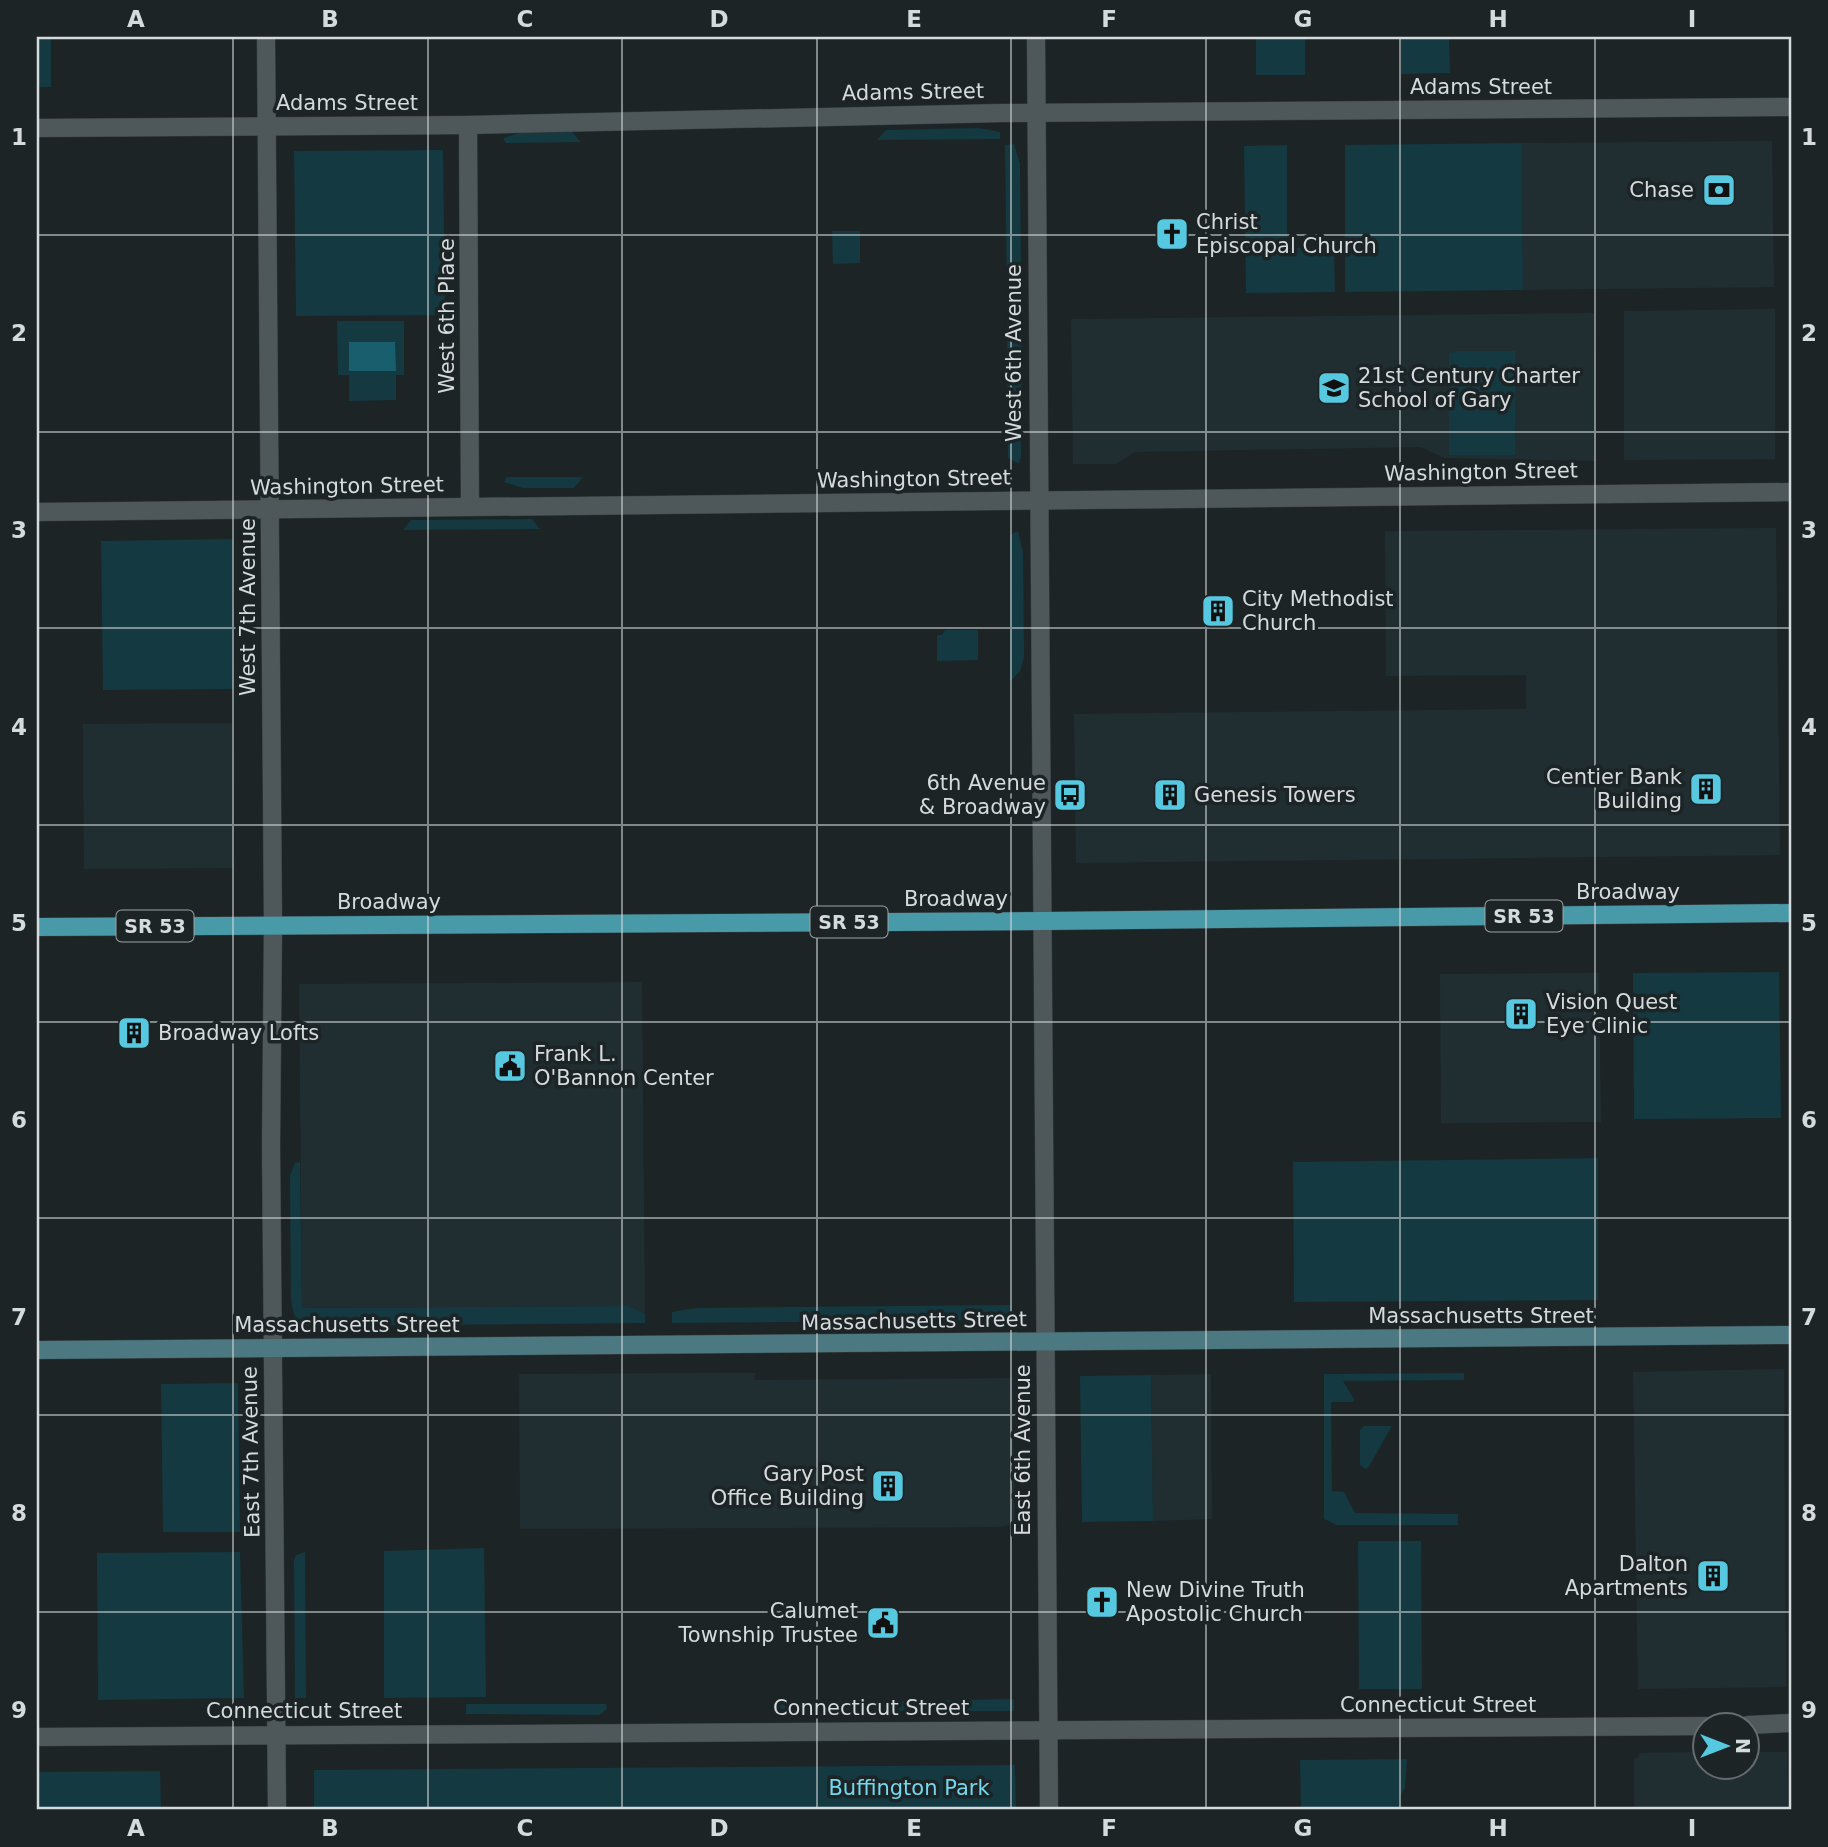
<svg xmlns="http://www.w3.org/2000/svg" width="1828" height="1847" font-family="'DejaVu Sans',sans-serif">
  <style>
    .built { fill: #202e32 }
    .green { fill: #143941 }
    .water { fill: #195e6c }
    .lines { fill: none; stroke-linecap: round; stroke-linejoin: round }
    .street-casing { stroke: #383e40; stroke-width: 19 }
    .secondary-casing { stroke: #383e40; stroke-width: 19 }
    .primary-casing { stroke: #383e40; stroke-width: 19 }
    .street { stroke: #4e5759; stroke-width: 18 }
    .secondary { stroke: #4b7881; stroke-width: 18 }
    .primary { stroke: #499aa9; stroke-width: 18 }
    .grid { fill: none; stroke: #d5dadc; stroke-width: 2; stroke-opacity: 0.55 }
    .labels { text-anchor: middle; stroke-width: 7; stroke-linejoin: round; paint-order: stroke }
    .shield { fill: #1c2426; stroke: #9ea3a5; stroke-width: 2 }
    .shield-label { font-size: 19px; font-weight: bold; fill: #d5dadc }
    .street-label { font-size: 21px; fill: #d5dadc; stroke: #1c2426 }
    .poi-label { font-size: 21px; fill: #d5dadc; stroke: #1c2426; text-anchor: start }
    .park-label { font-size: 21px; fill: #73d8ee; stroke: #1c2426 }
    .neatline { fill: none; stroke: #d5dadc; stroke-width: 2.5 }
    .grid-label { font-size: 23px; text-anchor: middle; font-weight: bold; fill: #d5dadc }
  </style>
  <rect width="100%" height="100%" fill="#1c2426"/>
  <g class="built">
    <polygon points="1772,141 1774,287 1523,290 1522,143"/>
    <polygon points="1775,309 1775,459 1624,460 1624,311"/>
    <polygon points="1594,313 1596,461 1445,458 1420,447 1135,452 1116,464 1073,464 1071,319"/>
    <polygon points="1776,528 1780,855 1076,863 1074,714 1526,709 1526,675 1386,676 1385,531"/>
    <polygon points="232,723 233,868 84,869 83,724"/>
    <polygon points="1599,973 1601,1122 1441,1123 1440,974"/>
    <polygon points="642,982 645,1314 629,1306 302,1308 299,984"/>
    <polygon points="1784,1369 1786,1687 1638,1689 1633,1372"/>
    <polygon points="719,1373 756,1373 754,1380 1012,1378 1015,1524 999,1527 520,1529 519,1374"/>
    <polygon points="1211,1374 1212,1519 1153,1521 1151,1375"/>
    <polygon points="1705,1752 1706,1766 1748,1766 1748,1752 1787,1752 1788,1810 1634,1810 1634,1759 1638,1758 1639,1753"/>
  </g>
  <g class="green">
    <rect x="37" y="37" width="14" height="50"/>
    <rect x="1256" y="37" width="49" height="38"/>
    <polygon points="1401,37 1449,37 1450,73 1401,74"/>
    <polygon points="979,128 1000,132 1000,139 877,140 886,130"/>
    <polygon points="572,132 581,142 506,143 503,138 519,133"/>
    <polygon points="1522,143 1523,290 1345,292 1345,145"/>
    <polygon points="1014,144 1020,164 1021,281 1016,291 1007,295 1005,145"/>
    <polygon points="1287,145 1287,248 1334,247 1335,292 1246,293 1244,146"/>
    <polygon points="443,150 445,315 296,316 294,151"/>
    <polygon points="832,231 860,231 860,263 833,264"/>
    <polygon points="1007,317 1017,324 1018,335 1022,342 1021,457 1019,464 1008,458"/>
    <polygon points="337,321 404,321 404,375 396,375 396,400 349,401 349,375 338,375"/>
    <polygon points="1457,351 1515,351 1515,455 1449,455 1449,353"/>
    <polygon points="507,477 583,477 574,488 523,488 504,482"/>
    <polygon points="532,519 540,529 403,530 411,520"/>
    <polygon points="1018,531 1023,553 1024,657 1020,671 1010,682 1010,535"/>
    <polygon points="233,539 234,689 103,690 101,541"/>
    <polygon points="945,630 978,630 978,660 937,661 937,635 942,635"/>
    <polygon points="1779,972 1781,1118 1634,1119 1633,973"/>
    <polygon points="1598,1158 1598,1300 1294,1302 1293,1162"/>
    <path d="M 300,1162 L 302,1308 L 629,1306 L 645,1314 L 645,1323 L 306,1326 C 294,1321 293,1312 291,1300 L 290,1175 L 295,1163 Z"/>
    <polygon points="1008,1305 1011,1306 1008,1320 672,1323 672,1312 696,1308"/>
    <polygon points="1464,1373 1464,1380 1343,1381 1354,1399 1353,1402 1331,1402 1332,1491 1344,1492 1355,1513 1458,1514 1458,1525 1337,1525 1324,1519 1324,1374"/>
    <polygon points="1151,1375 1153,1521 1082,1522 1080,1376"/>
    <polygon points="238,1383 240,1532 163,1532 161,1384"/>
    <polygon points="1364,1426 1392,1426 1368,1468 1365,1469 1360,1465 1360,1430"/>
    <polygon points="1358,1541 1421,1541 1422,1689 1359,1689"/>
    <polygon points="484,1548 486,1697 384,1698 384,1551"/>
    <polygon points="240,1552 244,1698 98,1700 97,1553"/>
    <polygon points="305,1552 306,1698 295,1698 294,1561 296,1555"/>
    <polygon points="1014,1699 1014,1711 899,1711 898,1701"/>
    <polygon points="779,1701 869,1701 868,1711 788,1712 780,1708"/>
    <polygon points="466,1704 606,1704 607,1709 599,1715 466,1714"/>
    <polygon points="1407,1759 1405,1788 1400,1796 1401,1810 1301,1810 1300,1760"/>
    <polygon points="1015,1765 1016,1810 314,1810 314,1770"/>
    <polygon points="160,1771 161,1810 37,1810 37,1772"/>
  </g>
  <polygon class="water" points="349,342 395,342 396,371 349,371"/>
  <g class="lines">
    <defs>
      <g id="street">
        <polyline points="266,37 273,926 271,1146 277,1810"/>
        <polyline points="1036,37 1049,1810"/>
        <polyline points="468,125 470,507"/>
        <polyline points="37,128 468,125 1002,113 1791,107"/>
        <polyline points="37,512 1791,492"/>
        <polyline points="1748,1725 1791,1723"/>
        <polyline points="37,1737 1706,1726"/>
      </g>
      <polyline id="secondary" points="37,1350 1791,1335"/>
      <polyline id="primary" points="37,927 1044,921 1791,913"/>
    </defs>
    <use href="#street" class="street-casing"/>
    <use href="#secondary" class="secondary-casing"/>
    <use href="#primary" class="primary-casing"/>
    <use href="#street" class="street"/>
    <use href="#secondary" class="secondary"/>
    <use href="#primary" class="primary"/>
  </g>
  <path class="grid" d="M 233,37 L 233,1810M 428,37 L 428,1810M 622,37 L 622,1810M 817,37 L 817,1810M 1011,37 L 1011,1810M 1206,37 L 1206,1810M 1400,37 L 1400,1810M 1595,37 L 1595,1810M 37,235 L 1791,235M 37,432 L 1791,432M 37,628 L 1791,628M 37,825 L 1791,825M 37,1022 L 1791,1022M 37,1218 L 1791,1218M 37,1415 L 1791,1415M 37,1612 L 1791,1612"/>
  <defs>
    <symbol id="bank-square" viewBox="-11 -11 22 22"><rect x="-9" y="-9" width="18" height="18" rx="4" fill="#56c9e1" stroke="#1c2426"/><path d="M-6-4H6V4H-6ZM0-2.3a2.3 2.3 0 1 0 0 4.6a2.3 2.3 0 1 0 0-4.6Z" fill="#111"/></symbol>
    <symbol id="church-square" viewBox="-11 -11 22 22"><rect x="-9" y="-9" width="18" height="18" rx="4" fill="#56c9e1" stroke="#1c2426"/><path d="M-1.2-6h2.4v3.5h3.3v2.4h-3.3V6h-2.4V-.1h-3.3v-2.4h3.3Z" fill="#111"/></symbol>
    <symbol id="school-square" viewBox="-11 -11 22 22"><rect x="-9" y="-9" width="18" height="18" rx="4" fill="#56c9e1" stroke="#1c2426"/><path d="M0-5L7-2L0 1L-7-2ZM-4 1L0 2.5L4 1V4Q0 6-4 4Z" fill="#111"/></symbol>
    <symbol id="building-square" viewBox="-11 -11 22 22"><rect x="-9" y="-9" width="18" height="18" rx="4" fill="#56c9e1" stroke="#1c2426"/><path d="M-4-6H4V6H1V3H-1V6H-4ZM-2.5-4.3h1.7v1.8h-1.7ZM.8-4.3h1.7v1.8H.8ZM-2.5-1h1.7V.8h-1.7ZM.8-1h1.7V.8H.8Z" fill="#111"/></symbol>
    <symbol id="bus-square" viewBox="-11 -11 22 22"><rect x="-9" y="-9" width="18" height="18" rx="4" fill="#56c9e1" stroke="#1c2426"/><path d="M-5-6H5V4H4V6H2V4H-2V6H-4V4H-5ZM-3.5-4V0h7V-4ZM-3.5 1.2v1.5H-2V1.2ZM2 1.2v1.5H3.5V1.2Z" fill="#111"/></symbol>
    <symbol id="civic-square" viewBox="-11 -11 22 22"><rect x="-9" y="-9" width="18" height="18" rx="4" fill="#56c9e1" stroke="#1c2426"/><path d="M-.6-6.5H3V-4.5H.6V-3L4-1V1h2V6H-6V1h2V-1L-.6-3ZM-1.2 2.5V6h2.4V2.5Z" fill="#111"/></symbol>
  </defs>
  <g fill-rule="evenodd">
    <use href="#bank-square" x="1700" y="171" width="38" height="38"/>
    <use href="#church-square" x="1153" y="215" width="38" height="38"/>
    <use href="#school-square" x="1315" y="369" width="38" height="38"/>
    <use href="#building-square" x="1199" y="592" width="38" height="38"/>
    <use href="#building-square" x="1687" y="770" width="38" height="38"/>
    <use href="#bus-square" x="1051" y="776" width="38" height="38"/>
    <use href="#building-square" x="1151" y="776" width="38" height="38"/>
    <use href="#building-square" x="1502" y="995" width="38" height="38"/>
    <use href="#building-square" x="115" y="1014" width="38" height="38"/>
    <use href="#civic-square" x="491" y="1047" width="38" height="38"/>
    <use href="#building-square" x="869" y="1467" width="38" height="38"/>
    <use href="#building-square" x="1694" y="1557" width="38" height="38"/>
    <use href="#church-square" x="1083" y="1583" width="38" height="38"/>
    <use href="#civic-square" x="864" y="1604" width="38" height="38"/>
  </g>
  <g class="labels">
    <g class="shield">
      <rect x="1485.5" y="900.5" width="77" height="31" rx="5"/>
      <rect x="810.5" y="906.5" width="77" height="31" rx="5"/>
      <rect x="116.5" y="910.5" width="77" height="31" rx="5"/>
    </g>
    <g class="shield-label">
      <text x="1524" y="923">SR 53</text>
      <text x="849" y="929">SR 53</text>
      <text x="155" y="933">SR 53</text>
    </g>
    <g class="street-label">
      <text x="1481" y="94">Adams Street</text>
      <text transform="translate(913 92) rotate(-1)" y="7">Adams Street</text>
      <text x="347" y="110">Adams Street</text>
      <text transform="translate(447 316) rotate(-90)" y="7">West 6th Place</text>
      <text transform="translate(1014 353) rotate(-90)" y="7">West 6th Avenue</text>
      <text transform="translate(1481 472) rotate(-1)" y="7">Washington Street</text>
      <text transform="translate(914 479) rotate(-1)" y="7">Washington Street</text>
      <text transform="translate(347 486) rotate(-1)" y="7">Washington Street</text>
      <text transform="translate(248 607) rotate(-90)" y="7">West 7th Avenue</text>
      <text x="1628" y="899">Broadway</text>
      <text x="956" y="906">Broadway</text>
      <text x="389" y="909">Broadway</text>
      <text x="1481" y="1323">Massachusetts Street</text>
      <text transform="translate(914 1321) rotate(-1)" y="7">Massachusetts Street</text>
      <text x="347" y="1332">Massachusetts Street</text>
      <text transform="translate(1023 1450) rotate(-90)" y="7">East 6th Avenue</text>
      <text transform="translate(251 1452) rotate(-91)" y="7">East 7th Avenue</text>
      <text x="1438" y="1712">Connecticut Street</text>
      <text x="871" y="1715">Connecticut Street</text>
      <text x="304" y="1718">Connecticut Street</text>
    </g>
    <g class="poi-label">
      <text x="1694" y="197" text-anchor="end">Chase</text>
      <text x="1196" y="229">Christ<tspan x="1196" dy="24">Episcopal Church</tspan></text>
      <text x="1358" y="383">21st Century Charter<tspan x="1358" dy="24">School of Gary</tspan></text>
      <text x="1242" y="606">City Methodist<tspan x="1242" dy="24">Church</tspan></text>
      <text x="1682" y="784" text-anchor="end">Centier Bank<tspan x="1682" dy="24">Building</tspan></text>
      <text x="1046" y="790" text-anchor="end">6th Avenue<tspan x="1046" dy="24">&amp; Broadway</tspan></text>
      <text x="1194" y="802">Genesis Towers</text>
      <text x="1546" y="1009">Vision Quest<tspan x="1546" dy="24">Eye Clinic</tspan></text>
      <text x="158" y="1040">Broadway Lofts</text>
      <text x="534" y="1061">Frank L.<tspan x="534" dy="24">O'Bannon Center</tspan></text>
      <text x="864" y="1481" text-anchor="end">Gary Post<tspan x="864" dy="24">Office Building</tspan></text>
      <text x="1688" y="1571" text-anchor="end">Dalton<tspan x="1688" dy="24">Apartments</tspan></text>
      <text x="1126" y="1597">New Divine Truth<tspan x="1126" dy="24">Apostolic Church</tspan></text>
      <text x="858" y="1618" text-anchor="end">Calumet<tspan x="858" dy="24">Township Trustee</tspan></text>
    </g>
    <g class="park-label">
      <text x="909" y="1795">Buffington Park</text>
    </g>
  </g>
  <rect width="1828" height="1847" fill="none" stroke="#1c2426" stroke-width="77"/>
  <g transform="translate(1726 1746) rotate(90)"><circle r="33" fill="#1c2426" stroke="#666d6f" stroke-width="2"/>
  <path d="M0-5L12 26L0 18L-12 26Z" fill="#56c9e1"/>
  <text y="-10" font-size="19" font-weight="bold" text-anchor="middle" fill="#d5dadc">N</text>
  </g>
  <rect x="38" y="38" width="1752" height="1770" class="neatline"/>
  <g class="grid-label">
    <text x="136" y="27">A</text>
    <text x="330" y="27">B</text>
    <text x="525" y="27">C</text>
    <text x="719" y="27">D</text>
    <text x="914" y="27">E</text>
    <text x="1109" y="27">F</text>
    <text x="1303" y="27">G</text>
    <text x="1498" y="27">H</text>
    <text x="1692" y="27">I</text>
    <text x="19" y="145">1</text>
    <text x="1809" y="145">1</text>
    <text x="19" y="341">2</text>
    <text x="1809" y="341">2</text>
    <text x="19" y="538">3</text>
    <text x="1809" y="538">3</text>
    <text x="19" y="735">4</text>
    <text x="1809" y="735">4</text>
    <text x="19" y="931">5</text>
    <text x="1809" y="931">5</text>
    <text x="19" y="1128">6</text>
    <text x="1809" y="1128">6</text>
    <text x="19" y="1325">7</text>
    <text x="1809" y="1325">7</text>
    <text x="19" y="1521">8</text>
    <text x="1809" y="1521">8</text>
    <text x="19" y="1718">9</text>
    <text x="1809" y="1718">9</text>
    <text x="136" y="1836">A</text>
    <text x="330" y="1836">B</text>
    <text x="525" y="1836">C</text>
    <text x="719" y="1836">D</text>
    <text x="914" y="1836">E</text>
    <text x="1109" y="1836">F</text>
    <text x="1303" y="1836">G</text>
    <text x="1498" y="1836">H</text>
    <text x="1692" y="1836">I</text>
  </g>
</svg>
